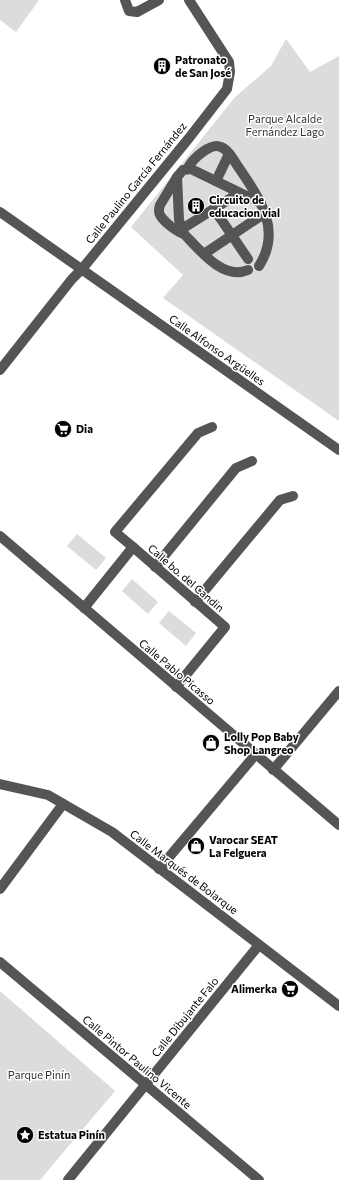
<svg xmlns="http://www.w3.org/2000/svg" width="339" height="1180" font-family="Commissioner,sans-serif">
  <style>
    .green { fill: #dcdcdc }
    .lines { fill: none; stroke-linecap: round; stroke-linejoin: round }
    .minor { stroke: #555; stroke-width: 10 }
    .labels { text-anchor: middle; stroke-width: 3; stroke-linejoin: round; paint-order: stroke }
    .poi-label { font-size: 11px; font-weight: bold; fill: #000; stroke: #fff; text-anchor: start }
    .park-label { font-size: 11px; fill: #333; stroke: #fff }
    .street-label { font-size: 11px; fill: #000; stroke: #fff }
  </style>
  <rect width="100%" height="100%" fill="#fff"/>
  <g class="green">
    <polygon points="0,0 39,0 16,32 0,20"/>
    <polygon points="286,39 310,72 339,56 339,421 163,298 183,275 131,227 235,97 271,66"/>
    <polygon points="77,534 106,558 96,570 67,546"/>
    <polygon points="132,579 158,602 148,614 122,591"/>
    <polygon points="169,611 196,633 186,646 159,623"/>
    <polygon points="0,991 115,1091 40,1180 0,1180"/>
  </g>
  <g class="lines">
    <g class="minor">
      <polyline points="125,0 129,11 137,12 159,0"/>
      <path d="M 191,169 L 189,166 C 194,158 211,142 221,147 C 229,150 234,161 239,168 C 260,199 282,230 259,266"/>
      <polyline points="177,177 179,220 182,229"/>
      <polyline points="216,181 229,154"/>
      <path d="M 239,193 L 182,229 L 184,234 C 200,250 223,281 248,270"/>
      <polyline points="214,209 248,259"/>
      <polyline points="0,212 339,450"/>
      <path d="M 184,234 C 177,232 164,222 160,215 C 158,211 159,208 160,205 L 177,177 L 183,170 L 191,169 L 261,203"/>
      <polyline points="204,254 265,213"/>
      <polyline points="0,370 72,279 82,269 189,138 227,89 230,72 229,62 189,0"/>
      <polyline points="0,536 339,825"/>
      <polyline points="133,547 115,532 198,433 212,427"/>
      <polyline points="155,567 236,468 252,461"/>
      <polyline points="195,602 280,500 293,496"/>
      <polyline points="84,608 133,547 225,627 176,687"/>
      <polyline points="273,770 339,691"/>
      <polyline points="0,784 48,795 112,832 339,1006"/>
      <polyline points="159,869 256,754"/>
      <polyline points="0,889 63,804"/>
      <polyline points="0,962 259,1180"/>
      <polyline points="68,1180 259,945"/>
    </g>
  </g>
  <defs>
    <symbol id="building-disc" viewBox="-11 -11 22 22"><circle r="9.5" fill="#000" stroke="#fff"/><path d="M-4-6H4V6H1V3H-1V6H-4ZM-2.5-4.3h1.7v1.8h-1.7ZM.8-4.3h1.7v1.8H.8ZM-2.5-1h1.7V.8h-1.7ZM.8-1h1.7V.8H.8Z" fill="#fff"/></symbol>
    <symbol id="supermarket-disc" viewBox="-11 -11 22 22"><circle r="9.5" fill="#000" stroke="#fff"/><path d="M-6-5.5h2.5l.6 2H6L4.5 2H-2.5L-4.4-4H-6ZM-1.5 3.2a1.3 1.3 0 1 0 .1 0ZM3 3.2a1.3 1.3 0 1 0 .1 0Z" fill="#fff"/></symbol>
    <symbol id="shop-disc" viewBox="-11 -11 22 22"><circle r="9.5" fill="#000" stroke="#fff"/><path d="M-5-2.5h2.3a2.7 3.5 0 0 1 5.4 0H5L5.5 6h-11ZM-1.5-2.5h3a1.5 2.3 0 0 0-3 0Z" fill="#fff"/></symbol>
    <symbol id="sight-disc" viewBox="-11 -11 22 22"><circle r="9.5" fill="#000" stroke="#fff"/><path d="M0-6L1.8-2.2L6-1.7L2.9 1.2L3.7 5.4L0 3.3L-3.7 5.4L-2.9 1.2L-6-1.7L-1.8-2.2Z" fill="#fff"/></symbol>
  </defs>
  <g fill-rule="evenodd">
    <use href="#building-disc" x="152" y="56" width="20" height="20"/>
    <use href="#building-disc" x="186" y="196" width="20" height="20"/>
    <use href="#supermarket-disc" x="53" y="419" width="20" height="20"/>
    <use href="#shop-disc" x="201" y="733" width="20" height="20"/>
    <use href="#shop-disc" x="186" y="836" width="20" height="20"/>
    <use href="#supermarket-disc" x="280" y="979" width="20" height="20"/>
    <use href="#sight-disc" x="15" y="1125" width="20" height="20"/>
  </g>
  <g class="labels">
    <g class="poi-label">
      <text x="175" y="64">Patronato<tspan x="175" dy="13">de San José</tspan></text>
      <text x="209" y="204">Circuito de<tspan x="209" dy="13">educacion vial</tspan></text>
      <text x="76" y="433">Dia</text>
      <text x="224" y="741">Lolly Pop Baby<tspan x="224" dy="13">Shop Langreo</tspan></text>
      <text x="209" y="844">Varocar SEAT<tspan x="209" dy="13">La Felguera</tspan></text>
      <text x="277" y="993" text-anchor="end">Alimerka</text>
      <text x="38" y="1139">Estatua Pinín</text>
    </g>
    <g class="park-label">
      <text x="285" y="123">Parque Alcalde<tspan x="285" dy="13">Fernández Lago</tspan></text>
      <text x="39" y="1079">Parque Pinín</text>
    </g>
    <g class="street-label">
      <text transform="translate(136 183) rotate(-51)" y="4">Calle Paulino García Fernández</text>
      <text transform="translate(217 350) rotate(35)" y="4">Calle Alfonso Argüelles</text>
      <text transform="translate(186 578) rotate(41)" y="4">Calle bo. del Candin</text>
      <text transform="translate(177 672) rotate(40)" y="4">Calle Pablo Picasso</text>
      <text transform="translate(184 872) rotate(37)" y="4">Calle Marqués de Bolarque</text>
      <text transform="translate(185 1017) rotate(-51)" y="4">Calle Dibujante Falo</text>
      <text transform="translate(137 1062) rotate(40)" y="4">Calle Pintor Paulino Vicente</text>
    </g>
  </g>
</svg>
